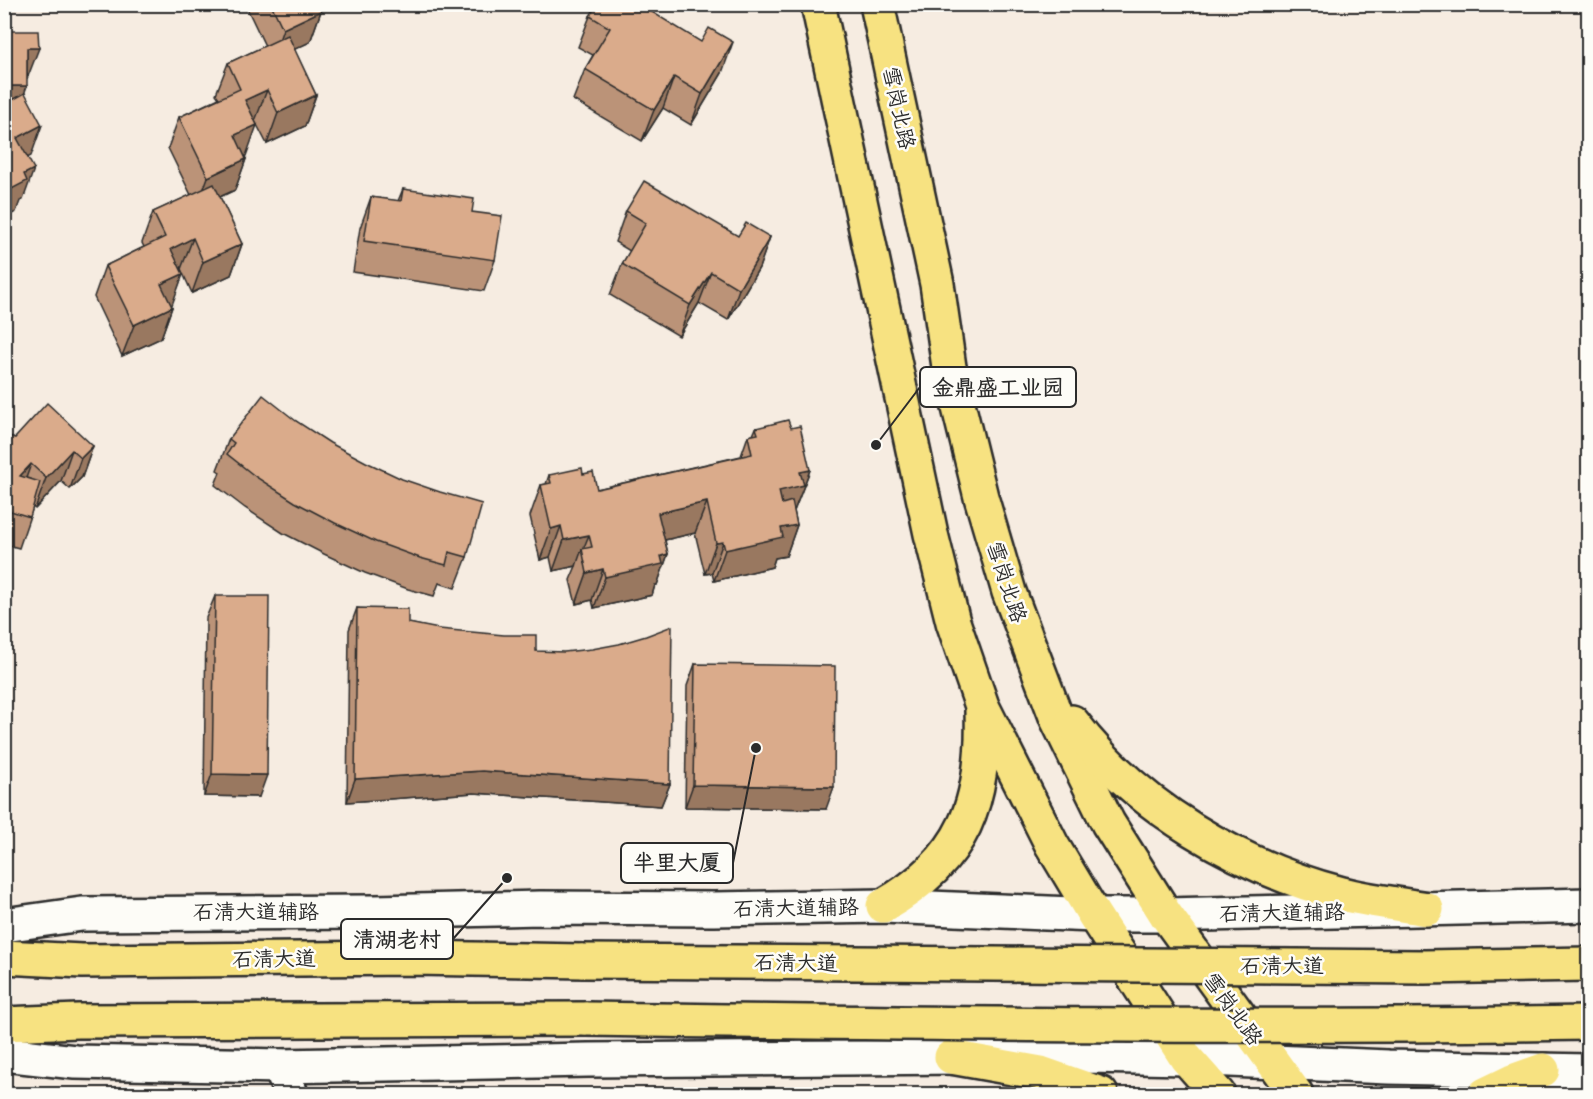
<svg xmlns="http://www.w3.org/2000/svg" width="1593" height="1099" font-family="'Indie Flower','LXGW WenKai TC',sans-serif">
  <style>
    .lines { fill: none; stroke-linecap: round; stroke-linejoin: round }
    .street-casing { stroke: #2b2b2b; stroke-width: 38 }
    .secondary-casing { stroke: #2b2b2b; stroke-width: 38 }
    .primary-casing { stroke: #2b2b2b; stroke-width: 38 }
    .street { stroke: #fdfcf7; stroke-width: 33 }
    .secondary { stroke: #fdfcf7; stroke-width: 33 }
    .primary { stroke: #f7e281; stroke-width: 33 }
    .primary-bridge-casing { stroke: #2b2b2b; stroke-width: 38; stroke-linecap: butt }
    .primary-bridge { stroke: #f7e281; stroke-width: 33 }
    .wall { fill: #bb9378; stroke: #2b2b2b; stroke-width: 1.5 }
    .shaded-wall { fill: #997861; stroke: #2b2b2b; stroke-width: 1.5 }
    .building { fill: #daab8b; stroke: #2b2b2b; stroke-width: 1.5 }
    .labels { text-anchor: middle; stroke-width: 5; stroke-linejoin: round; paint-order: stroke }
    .street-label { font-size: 21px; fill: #2b2b2b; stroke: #fdfcf7 }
    .leader { fill: none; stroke: #2b2b2b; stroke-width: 2 }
    .callout-dot { fill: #2b2b2b; stroke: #fdfcf7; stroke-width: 2 }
    .callout { fill: #fdfcf7; stroke: #2b2b2b; stroke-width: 2 }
    .callout-label { font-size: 22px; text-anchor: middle; font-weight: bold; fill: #2b2b2b }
  </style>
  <rect width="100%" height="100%" fill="#f6ece1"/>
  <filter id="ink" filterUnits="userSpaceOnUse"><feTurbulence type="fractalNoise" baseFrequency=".0167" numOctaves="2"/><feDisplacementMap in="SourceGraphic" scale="12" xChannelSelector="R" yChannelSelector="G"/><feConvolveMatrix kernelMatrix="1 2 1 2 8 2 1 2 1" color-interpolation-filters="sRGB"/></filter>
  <g filter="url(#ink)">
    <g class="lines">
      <defs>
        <polyline id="street" points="280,1066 291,1094"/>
        <g id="secondary">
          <polyline points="4,925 82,914 375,912 540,908 714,909 883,906 1094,915 1166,915 1588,905"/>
          <polyline points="4,1054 75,1062 280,1066 588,1060 1089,1056 1186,1058 1388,1067 1588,1071"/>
        </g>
        <g id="primary">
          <polyline points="818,4 931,534 953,622 982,706 1052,845 1094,915 1186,1058 1218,1094"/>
          <polyline points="877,4 937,284 949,367 981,497 1009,592 1057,719 1108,823 1166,915 1296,1094"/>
          <path d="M 1072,722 C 1136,807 1239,867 1342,894 C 1369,901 1399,904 1427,909"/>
          <path d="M 883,906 C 965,860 985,802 982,711"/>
          <polyline points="4,957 82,961 413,958 583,961"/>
          <polyline points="4,1024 78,1021 587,1019"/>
          <polyline points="951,1057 1041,1073 1101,1094"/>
          <polyline points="1485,1094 1512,1081 1543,1070"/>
        </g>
      </defs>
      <use href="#street" class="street-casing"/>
      <use href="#secondary" class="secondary-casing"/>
      <use href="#primary" class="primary-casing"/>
      <use href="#street" class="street"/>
      <use href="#secondary" class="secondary"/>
      <use href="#primary" class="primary"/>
      <defs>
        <g id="primary-bridge">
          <polyline points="583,961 1425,967 1588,964"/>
          <path d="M 587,1019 C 921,1024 1255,1028 1588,1023"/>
        </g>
      </defs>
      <use href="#primary-bridge" class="primary-bridge-casing"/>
      <use href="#primary-bridge" class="primary-bridge"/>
    </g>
    <g class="wall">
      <polygon points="245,4 322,4 320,9 321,11 310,42 294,49 316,95 305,126 267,144 255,121 245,157 246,159 235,190 220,197 242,244 231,275 192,293 181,269 181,270 183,274 171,305 172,307 161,338 122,356 94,297 105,266 144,247 142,243 153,212 191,195 168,148 179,117 219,98 216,94 228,63 265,46"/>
      <polygon points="590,16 722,73 691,125 663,108 642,141 573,100 585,69 593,55 578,47"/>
      <polygon points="403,189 472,212 495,260 484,291 353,272 360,228 371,197 398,201"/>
      <polygon points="626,211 738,236 770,237 759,268 728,320 699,303 679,336 610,295 622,264 630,251 615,242"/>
      <polygon points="296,421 467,557 455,588 439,583 434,596 408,589 365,573 324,554 283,533 245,508 215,485 220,472 217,470 229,439"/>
      <polygon points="756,428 791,428 810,470 794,511 797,525 786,556 775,558 772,567 714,581 712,573 705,574 695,533 665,540 668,554 657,585 655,585 652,595 594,608 592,600 576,604 570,580 576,566 553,571 550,557 540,560 530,516 541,485 546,484 549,475 583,474 597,489 741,456 748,436 753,435"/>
      <polygon points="4,434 15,438 93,446 82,477 70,489 61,481 35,509 33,507 19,548 4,544"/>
      <polygon points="215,596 259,797 204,796 206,618"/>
      <polygon points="357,608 408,623 536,651 670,784 661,806 474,793 347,802 349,630"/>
      <polygon points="695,664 826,809 685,807 687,686"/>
    </g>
    <g class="shaded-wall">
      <polygon points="321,11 310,42 272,60 283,29"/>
      <polygon points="733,42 722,73 691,125 702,94"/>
      <polygon points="27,48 39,48 27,79"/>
      <polygon points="674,77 663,108 642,141 654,110"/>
      <polygon points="6,86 27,86 16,117 4,117"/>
      <polygon points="267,90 255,121 234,131 245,100"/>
      <polygon points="316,95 305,126 267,144 278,113"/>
      <polygon points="42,125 31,156 6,169 17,138"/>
      <polygon points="257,125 246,156 224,166 235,135"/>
      <polygon points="246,159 235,190 197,207 208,177"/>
      <polygon points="34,169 23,200 20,201 16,212 4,218 4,193 24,174"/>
      <polygon points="770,237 759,268 728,320 739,289"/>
      <polygon points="193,238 181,269 160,280 171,249"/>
      <polygon points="242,244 231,275 192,293 203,262"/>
      <polygon points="711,272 699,303 679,336 690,305"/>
      <polygon points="183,274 172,305 150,315 161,284"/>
      <polygon points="172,307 161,338 122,356 134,325"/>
      <polygon points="93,446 82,477 70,489 81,458"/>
      <polygon points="72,450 61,481 35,509 46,478"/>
      <polygon points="31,464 20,495 20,476"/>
      <polygon points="810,470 792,516 768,522 779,491 800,472"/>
      <polygon points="707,502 695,533 647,544 658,513"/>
      <polygon points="797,525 786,556 775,558 772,567 714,581 725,550 781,528"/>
      <polygon points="561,526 550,557 540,560 551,529"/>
      <polygon points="589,535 582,552 582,549 576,566 553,571 564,540"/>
      <polygon points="723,542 712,573 705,574 716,543"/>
      <polygon points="668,554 657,585 655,585 652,595 594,608 605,577"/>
      <polygon points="603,569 592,600 576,604 587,573"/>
      <polygon points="482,771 670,784 661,806 474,793 347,802 355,779"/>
      <polygon points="212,774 267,775 259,797 204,796"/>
      <polygon points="693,785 834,787 826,809 685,807"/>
    </g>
    <g class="building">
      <polygon points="271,4 318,4 321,11 283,29"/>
      <polygon points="597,4 639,4 701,42 709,28 733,42 702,94 674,77 654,110 585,69 610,28 590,16"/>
      <polygon points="4,31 38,31 39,48 27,48 27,86 6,86 7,103 25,93 42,125 17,138 34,169 24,174 27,181 4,193"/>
      <polygon points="288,35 316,95 278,113 267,90 245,100 257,125 235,135 246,159 208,177 179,117 240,89 228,63"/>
      <polygon points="644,181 738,236 746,223 770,237 739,289 711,272 690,305 622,264 646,223 626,211"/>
      <polygon points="214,184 242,244 203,262 193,238 171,249 183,274 161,284 172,307 134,325 105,266 165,237 153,212"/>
      <polygon points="403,189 474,199 472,212 502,216 495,260 364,241 371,197 401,201"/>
      <polygon points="263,395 296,421 330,443 366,462 402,479 440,492 482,504 467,557 449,552 446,565 420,558 376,542 335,523 295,502 256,477 227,454 234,443 229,439"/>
      <polygon points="47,403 93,446 81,458 72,450 46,478 31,464 20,476 40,482 30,517 4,509 4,434 15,438"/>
      <polygon points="788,420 791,428 800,426 810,470 800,472 804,485 779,491 782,504 792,501 797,525 781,528 783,537 725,550 723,542 716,543 707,502 658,513 668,554 661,556 663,564 605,577 603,569 587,573 582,549 592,547 589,535 564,540 561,526 551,529 541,485 551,483 549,475 582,468 583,474 593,472 597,489 752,454 748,436 758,434 756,428"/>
      <polygon points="215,596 269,596 267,775 212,774"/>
      <polygon points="357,608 408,609 408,623 439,629 504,635 536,635 536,651 564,652 592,649 619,644 646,636 672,626 670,784 482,771 355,779"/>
      <polygon points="695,664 835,666 834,787 693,785"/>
    </g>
  </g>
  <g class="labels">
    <g class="street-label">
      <text transform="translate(899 108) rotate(78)" y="7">雪岗北路</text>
      <text transform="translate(1007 582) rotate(72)" y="7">雪岗北路</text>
      <text transform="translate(796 908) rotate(-1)" y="7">石清大道辅路</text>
      <text x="256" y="919">石清大道辅路</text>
      <text transform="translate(1282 913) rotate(-1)" y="7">石清大道辅路</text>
      <text transform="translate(274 959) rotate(-1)" y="7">石清大道</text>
      <text transform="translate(796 963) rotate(1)" y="7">石清大道</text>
      <text x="1282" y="973">石清大道</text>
      <text transform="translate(1233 1009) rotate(54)" y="7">雪岗北路</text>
    </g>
  </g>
  <path class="leader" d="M876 445L920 387M756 748L733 863M507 878L453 939"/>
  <g class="callout-dot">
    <circle cx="876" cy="445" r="6"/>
    <circle cx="756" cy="748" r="6"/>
    <circle cx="507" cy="878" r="6"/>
  </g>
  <g class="callout">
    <rect x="920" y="367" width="156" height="40" rx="6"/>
    <rect x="621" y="843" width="112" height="40" rx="6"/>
    <rect x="341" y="919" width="112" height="40" rx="6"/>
  </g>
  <g class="callout-label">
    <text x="998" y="395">金鼎盛工业园</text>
    <text x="677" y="870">半里大厦</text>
    <text x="397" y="947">清湖老村</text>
  </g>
  <rect width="1593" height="1099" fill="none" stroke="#fdfcf7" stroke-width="24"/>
  <rect x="12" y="12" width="1569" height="1075" fill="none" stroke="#2b2b2b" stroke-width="2" filter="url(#ink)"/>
</svg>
